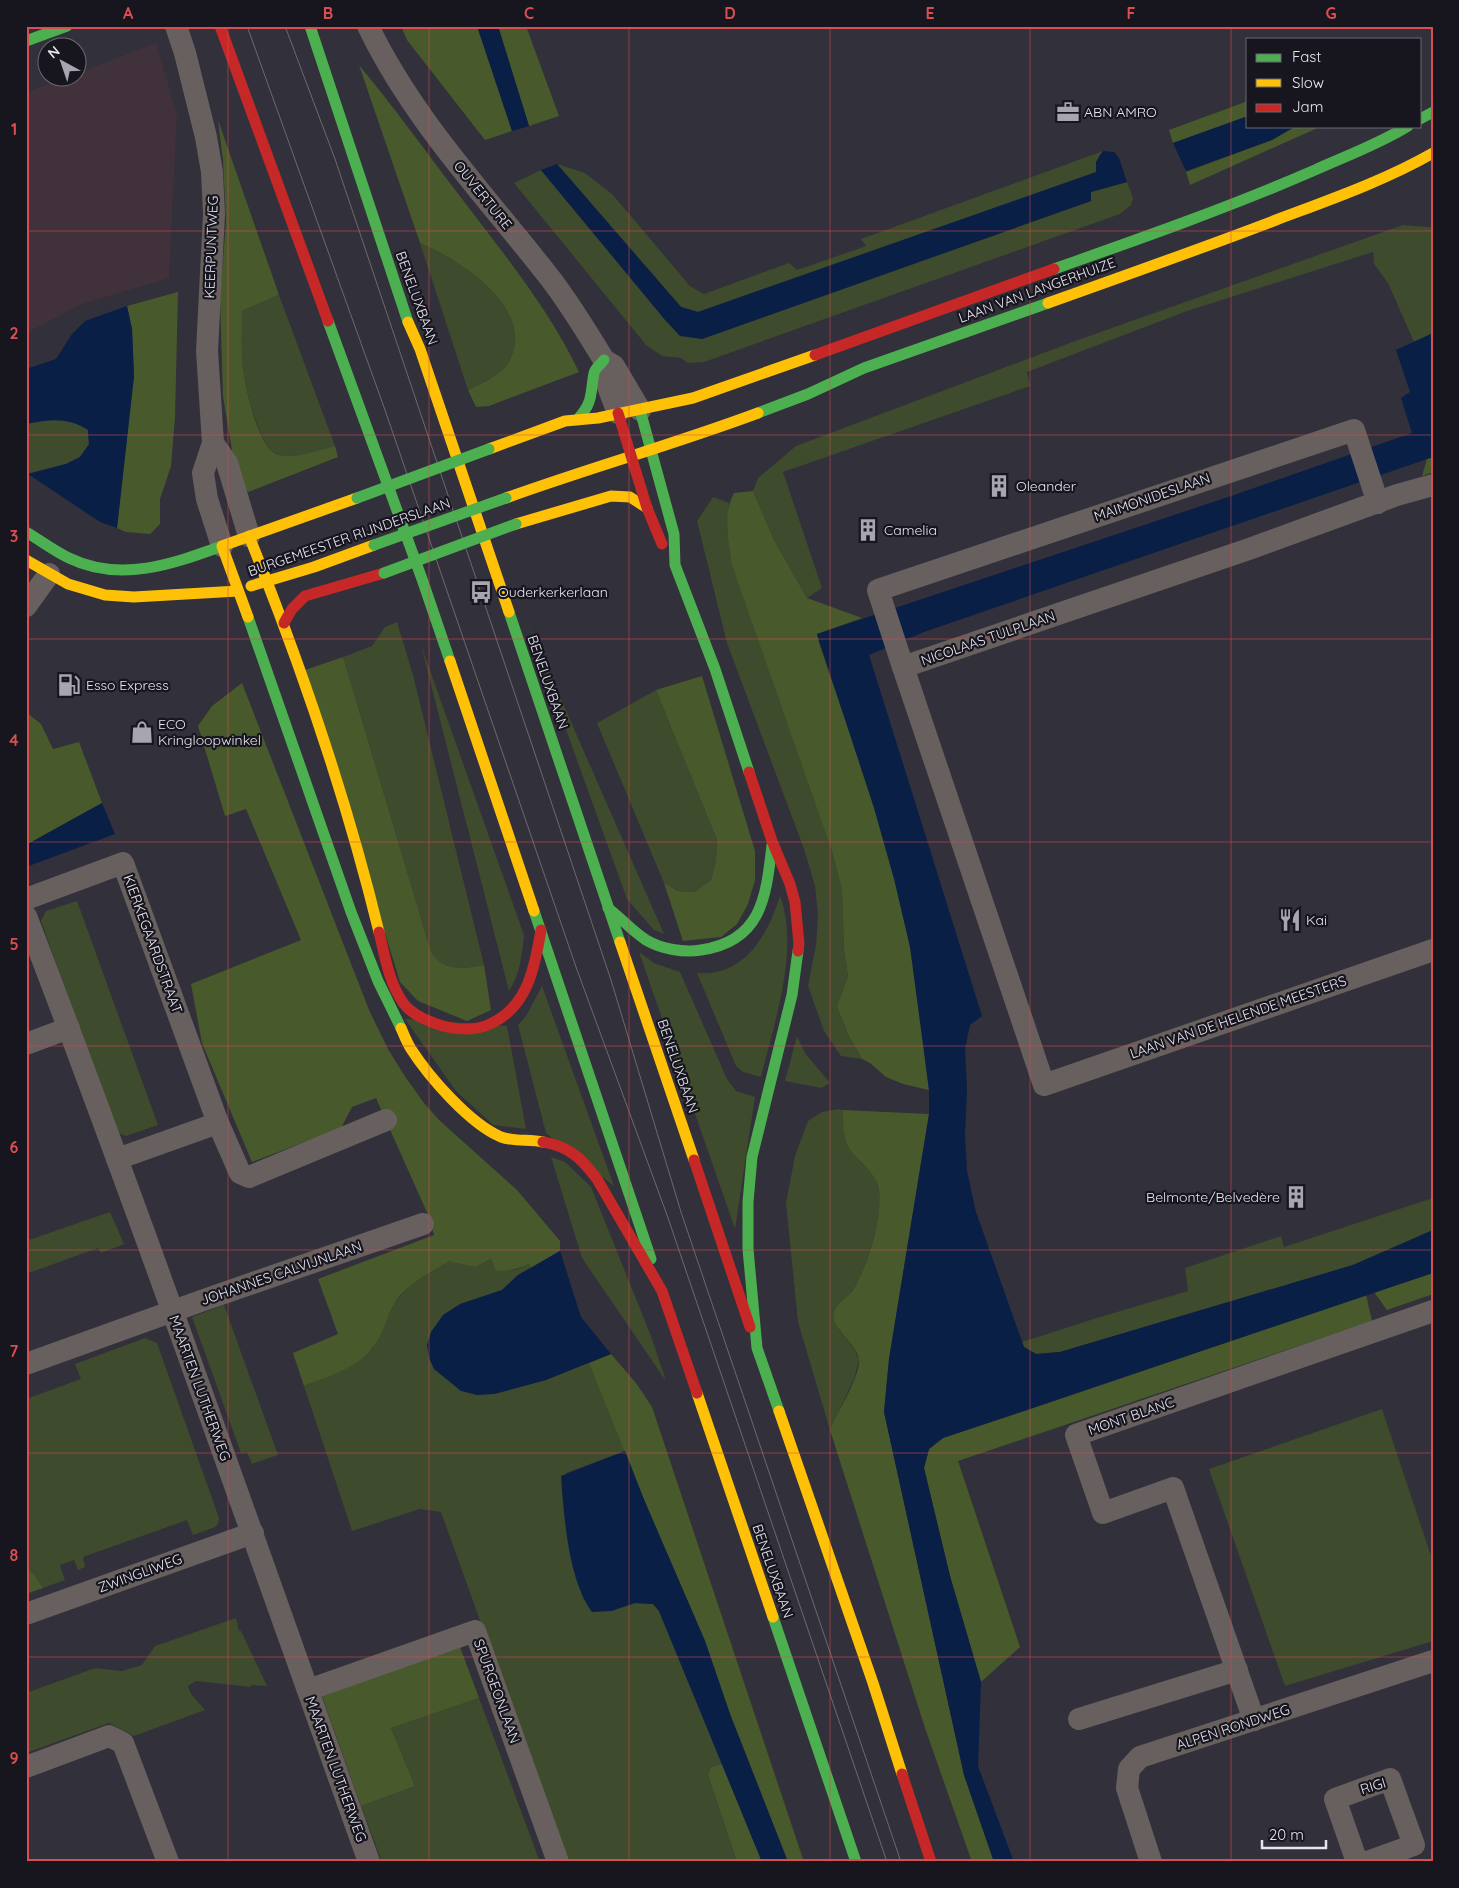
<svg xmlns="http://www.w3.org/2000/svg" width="1459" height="1888" font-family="Quicksand,sans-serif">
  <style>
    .commercial { fill: #40313a }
    .green { fill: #3e4b2c }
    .forest { fill: #485a2c }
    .water { fill: #091f46 }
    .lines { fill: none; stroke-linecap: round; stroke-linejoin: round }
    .street { stroke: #68605e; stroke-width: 22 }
    .fast { stroke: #4caf50; stroke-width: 11 }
    .slow { stroke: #ffc107; stroke-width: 11 }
    .jam { stroke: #c62828; stroke-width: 11 }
    .tram { stroke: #6e6a6c; stroke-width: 1 }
    .fast-bridge { stroke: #4caf50; stroke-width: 11 }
    .grid { fill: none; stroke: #d94e50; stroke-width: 1; stroke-opacity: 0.55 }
    .labels { text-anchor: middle; stroke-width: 4.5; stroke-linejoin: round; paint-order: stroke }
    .poi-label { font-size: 14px; fill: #e6e4f0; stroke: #17161e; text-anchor: start }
    .street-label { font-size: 14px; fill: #e6e4f0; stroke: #17161e }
    .neatline { fill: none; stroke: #d94e50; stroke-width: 2 }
    .grid-label { font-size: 16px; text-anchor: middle; font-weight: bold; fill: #d94e50 }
  </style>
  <rect width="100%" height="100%" fill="#32303a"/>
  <polygon class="commercial" points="156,43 177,115 169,278 82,304 26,333 26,92 65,78 78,78 78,73"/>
  <g class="green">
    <path d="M 1103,151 C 1098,156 1094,165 1097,172 L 698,312 L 681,307 L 557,164 L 585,173 L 613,195 L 690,286 L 704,294 L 789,263 L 797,270 L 866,246 L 861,239 Z"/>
    <polygon points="541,170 666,321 702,339 1091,201 1091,192 1127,182 1133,198 1131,205 1120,214 704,362 688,363 681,358 662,356 646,345 514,183"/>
    <polygon points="1403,225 1429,227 1433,229 1433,333 1414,342 1388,283 1374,264 1373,252 1187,311 1027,372 1030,386 783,472 822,588 807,598 774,540 753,491 758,478 796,446 1078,340"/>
    <path d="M 420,243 C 456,258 519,298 515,343 C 514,351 511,359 507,365 C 497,377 482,383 468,390 Z"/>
    <path d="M 279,295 L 335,446 C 318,450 296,459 279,455 C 259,450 246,388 243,369 C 241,350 242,330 242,311 Z"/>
    <polygon points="57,419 77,422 88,430 89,445 80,457 66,464 26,474 26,424"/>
    <polygon points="713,497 729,503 727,531 832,851 842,890 844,949 848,976 837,1007 849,1036 862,1059 841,1056 824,1031 808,986 816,945 818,915 815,886 804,849 727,643 697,521"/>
    <path d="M 397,622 L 413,675 L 484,965 C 468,968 447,972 435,957 C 430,952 428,942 426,935 L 343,657 L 372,646 L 385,627 Z"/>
    <polygon points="528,624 664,934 654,930 627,899"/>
    <path d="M 421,645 L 524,935 C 522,955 520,974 509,991 Z"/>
    <polygon points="656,690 717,840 716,861 711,880 694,892 678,891 664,883 597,723"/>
    <path d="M 780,896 C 800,949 774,1024 761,1077 L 743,1072 L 736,1066 L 697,973 C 745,977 768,934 780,896 Z"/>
    <polygon points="77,901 158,1125 126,1136 116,1132 41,921 46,911"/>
    <polygon points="639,952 654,963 680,972 727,1079 736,1091 755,1097 735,1229"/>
    <polygon points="542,986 614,1186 546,1133 518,1025 526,1016"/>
    <polygon points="405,1019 507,1026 526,1129 493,1125 456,1091"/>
    <polygon points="797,1036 805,1053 830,1083 821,1088 785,1081"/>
    <path d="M 838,1109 L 843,1110 C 844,1126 845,1139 854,1153 C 859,1162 868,1168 874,1177 C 889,1200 869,1260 857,1283 C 851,1294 843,1301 835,1310 L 839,1330 L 854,1349 L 859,1360 L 854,1379 L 830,1430 L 798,1322 L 786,1203 L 795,1156 L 808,1121 L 822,1112 Z"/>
    <polygon points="551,1157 565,1162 591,1187 651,1336 666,1381 582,1258"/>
    <polygon points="1433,1198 1433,1230 1353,1265 1060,1352 1036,1354 1024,1347 1022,1342 1100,1317 1188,1291 1185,1268 1281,1236 1284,1247"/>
    <polygon points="110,1212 124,1244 101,1253 98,1248 26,1274 26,1241"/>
    <polygon points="491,1259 495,1270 515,1270 529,1264 531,1268 518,1275 502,1290 460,1304 494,1394 546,1380 589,1362 591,1365 625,1451 566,1473 562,1492 572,1563 584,1600 611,1611 635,1603 653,1604 659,1611 722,1764 711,1767 708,1775 737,1862 567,1862 441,1512 420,1509 352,1531 304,1386 341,1371 373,1348 394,1304 410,1285 449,1260 475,1267"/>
    <polygon points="224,1305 278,1455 252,1464 247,1452 241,1453 192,1317"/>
    <polygon points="145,1338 157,1343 219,1518 218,1524 215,1527 193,1535 187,1520 83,1557 85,1567 78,1570 74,1560 60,1565 65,1580 43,1588 34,1574 26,1568 26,1399 81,1379 75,1364"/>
    <polygon points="1382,1409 1433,1562 1433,1641 1285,1686 1209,1469"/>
    <polygon points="236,1618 239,1631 241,1631 267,1686 251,1685 251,1687 196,1681 188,1686 191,1694 205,1710 134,1736 109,1723 26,1753 26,1693 95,1668 122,1671 142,1665 155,1646"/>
    <polygon points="479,1698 540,1862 382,1862 361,1806 415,1786 391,1728"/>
  </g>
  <g class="forest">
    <polygon points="401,26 477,26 512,131 485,140 407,40"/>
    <polygon points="498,26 526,26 559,116 529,126"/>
    <path d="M 359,65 C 394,107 426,152 459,195 C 502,252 548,307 579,372 L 489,406 L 476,407 L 468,390 C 482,383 497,377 507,365 C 511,359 514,351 515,343 C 519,298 456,258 420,243 Z"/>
    <polygon points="1248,101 1248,116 1173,143 1169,130"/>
    <path d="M 218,120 L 279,295 L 242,311 C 242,330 241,350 243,369 C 246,388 258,450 279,455 C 296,459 318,450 335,446 L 338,457 L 248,492 L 236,475 L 223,396 L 220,297 L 226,222 L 223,160 Z"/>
    <polygon points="1296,126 1322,126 1190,185 1186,172 1272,140"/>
    <polygon points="178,292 175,417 171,466 160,499 160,524 150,534 126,532 117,528 134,376 132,329 127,306"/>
    <polygon points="1433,457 1433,472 1422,476 1427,459"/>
    <path d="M 753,491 L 774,540 L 807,598 L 862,618 L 817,634 L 819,643 C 852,742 892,844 910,947 C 919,994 923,1042 929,1090 L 903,1084 L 886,1077 L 870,1063 L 862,1059 L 849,1036 L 837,1007 L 848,976 L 844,949 L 842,890 L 832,851 L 732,565 C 729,541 722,515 734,493 Z"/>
    <path d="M 343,657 L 426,935 C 428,942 430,952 435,957 C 447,972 468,968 484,965 L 491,1010 L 467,1021 L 418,1001 L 400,982 L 305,670 Z"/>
    <polygon points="702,676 755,851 755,880 748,904 737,924 721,937 683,941 664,883 678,891 694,892 711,880 716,861 717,840 656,690"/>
    <path d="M 242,683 L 369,1010 L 388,1049 L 404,1075 L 424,1103 L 439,1120 L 517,1190 L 560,1241 L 560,1251 L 531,1268 L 529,1264 C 518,1269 508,1272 495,1270 L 491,1259 L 475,1267 L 449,1261 C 429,1274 405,1284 393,1306 C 386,1319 383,1335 373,1347 C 358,1368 327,1377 304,1386 L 293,1353 L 338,1334 L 318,1279 L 434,1235 L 429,1217 L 376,1098 L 352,1107 L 341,1128 L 252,1162 L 202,1043 L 191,984 L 301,940 L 246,809 L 225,816 L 198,726 L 212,706 Z"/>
    <polygon points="26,712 41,724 53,749 79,742 102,803 26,845"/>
    <path d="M 843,1110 L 929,1114 L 889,1359 L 884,1412 L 964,1775 L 994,1862 L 972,1862 L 925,1728 L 830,1430 C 837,1413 860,1377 859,1360 C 858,1344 827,1327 835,1310 C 839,1302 848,1297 853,1290 C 868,1265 882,1220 879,1191 C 877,1171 855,1161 847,1144 C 843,1133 843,1121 843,1110 Z"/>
    <polygon points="1433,1273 1433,1294 1387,1310 1374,1292"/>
    <polygon points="1366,1295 1372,1321 958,1461 1020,1647 981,1682 950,1576 924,1468 929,1449 943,1438 1010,1416"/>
    <polygon points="611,1354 636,1383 652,1407 804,1862 788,1862 730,1714 705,1641 645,1502 589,1363"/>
    <polygon points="26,1568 34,1574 43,1588 26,1594"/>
    <polygon points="460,1647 479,1698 391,1728 415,1786 361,1806 322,1696"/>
    <polygon points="722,1764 762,1862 737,1862 708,1775 711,1767"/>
  </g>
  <g class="water">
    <polygon points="477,26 498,26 529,126 512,131"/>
    <polygon points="1248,116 1248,126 1296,126 1272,140 1186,171 1173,143"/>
    <polygon points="1103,151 1114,152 1119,158 1127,182 1091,192 1091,201 702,339 680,336 666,321 541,170 557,164 681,307 698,312 1096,172 1096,162"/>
    <path d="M 127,306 L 132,329 L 134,376 L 117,528 L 100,522 L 28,474 L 66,464 L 80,457 L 89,444 L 88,430 C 69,417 48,419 26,424 L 26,369 L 56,359 L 72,334 L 85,321 Z"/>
    <polygon points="1433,333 1433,457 924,632 869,655 982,1016 970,1025 965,1049 967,1088 965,1135 967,1171 976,1212 1024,1347 1036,1354 1060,1352 1353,1265 1433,1230 1433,1273 943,1438 929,1449 924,1468 950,1576 981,1682 978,1766 1014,1862 994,1862 964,1775 884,1412 889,1359 929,1114 929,1090 910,947 894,879 874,808 817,634 1234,495 1412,433 1401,398 1410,392 1396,350"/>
    <polygon points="102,803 115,834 26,867 26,845"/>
    <polygon points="560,1251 581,1317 611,1354 546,1380 494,1394 477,1395 461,1391 434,1369 429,1358 427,1345 431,1332 443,1315 460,1304 502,1290 518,1275"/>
    <path d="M 625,1451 L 645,1502 L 705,1641 L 730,1714 L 788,1862 L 762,1862 L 659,1611 L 653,1604 L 635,1603 L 611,1611 L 592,1612 C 568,1579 564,1516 561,1476 Z"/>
  </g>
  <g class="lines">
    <g class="street">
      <polyline points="176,26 185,53 206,137 212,172 214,214 207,351 213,443 203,473 207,499 222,546"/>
      <path d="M 368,26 C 413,120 486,196 550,278 C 570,304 587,332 604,360 L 614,366 L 640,410"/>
      <polyline points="604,360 604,376 618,413"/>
      <polyline points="213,443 227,463 249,536"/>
      <polyline points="1433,485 1397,495 1249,549 903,667 1044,1085 1433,950"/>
      <polyline points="26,606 49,574"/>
      <polyline points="903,667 878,590 1354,430 1378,503"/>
      <polyline points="26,899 123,863 218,1123 240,1173 249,1177 386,1120"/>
      <path d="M 26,916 C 146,1229 256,1546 369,1862"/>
      <polyline points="26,1044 69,1028"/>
      <polyline points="117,1159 218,1123"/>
      <polyline points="26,1364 201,1301 423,1224"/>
      <polyline points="26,1614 253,1533"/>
      <polyline points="308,1690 475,1631 558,1862"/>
      <polyline points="1079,1719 1237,1670"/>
      <polyline points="1254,1720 1173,1488 1103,1513 1076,1435 1433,1311"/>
      <polyline points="26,1767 109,1736 123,1743 168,1862"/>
      <polyline points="1151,1862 1127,1788 1129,1769 1140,1757 1433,1661"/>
      <polyline points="1357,1862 1335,1799 1390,1779 1414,1845 1367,1862"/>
    </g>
    <g class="fast">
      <polyline points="310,26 408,322"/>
      <polyline points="26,41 67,26"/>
      <polyline points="1420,119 1433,112"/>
      <path d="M 1054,269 C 1142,238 1230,207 1315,170 C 1346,156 1379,144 1408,126"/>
      <polyline points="328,321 422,579 450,661"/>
      <polyline points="640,410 674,534 675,565 715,669 749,772"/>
      <polyline points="758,413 808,394 864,368 1048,303"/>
      <path d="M 578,419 C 594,401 590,393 594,373 C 595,368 601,364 604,360"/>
      <path d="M 26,532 C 40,540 54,551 69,558 C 120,583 173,564 222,546"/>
      <polyline points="509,612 620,942"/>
      <polyline points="248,617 351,912 378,981 401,1028"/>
      <path d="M 608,908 C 621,918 632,931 646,940 C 661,949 684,953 701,950 C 762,941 766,897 772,845"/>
      <polyline points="534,911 651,1259"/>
      <polyline points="779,1411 757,1348 748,1249 748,1202 752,1157 792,995 798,951"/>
      <polyline points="773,1617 856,1862"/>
    </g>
    <g class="slow">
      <path d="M 1048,303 C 1124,276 1200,249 1276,220 C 1329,200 1384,181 1433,153"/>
      <polyline points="408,322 420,349 509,612"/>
      <polyline points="489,449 565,421 598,418 693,398 815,355"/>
      <path d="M 506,498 C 589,468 675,444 758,413"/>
      <polyline points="516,524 611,496 630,497 647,508"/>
      <path d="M 249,536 C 301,665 346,797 379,932"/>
      <polyline points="26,560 68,584 105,595 134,597 238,591"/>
      <polyline points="251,586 314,567 374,545"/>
      <polyline points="248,617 222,546 357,498"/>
      <polyline points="450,661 534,911"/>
      <polyline points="620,942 694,1160"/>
      <path d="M 401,1028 C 404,1035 407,1043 411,1049 C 429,1077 470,1124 501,1137 C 515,1142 529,1139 543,1142"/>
      <polyline points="697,1393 773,1617"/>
      <polyline points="779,1411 873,1683 902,1774"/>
    </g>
    <g class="jam">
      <polyline points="220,26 328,321"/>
      <polyline points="815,355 1054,269"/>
      <polyline points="618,413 647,508 662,544"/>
      <polyline points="284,623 292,609 305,596 384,573"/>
      <polyline points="749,772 772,841 790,884 795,902 799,944 798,951"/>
      <path d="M 379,932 C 385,956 389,984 404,1004 C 412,1015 430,1022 443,1026 C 459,1030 477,1031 492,1023 C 528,1006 535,966 541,930"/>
      <path d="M 543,1142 C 569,1146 582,1159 597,1179 L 662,1291 L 697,1393"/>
      <polyline points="694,1160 750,1327"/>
      <polyline points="902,1774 931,1862"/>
    </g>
    <g class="tram">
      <polyline points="247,26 385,410 576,967 667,1215 887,1862"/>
      <polyline points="285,26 335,159 611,980 681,1212 901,1862"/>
    </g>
    <g class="fast-bridge">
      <polyline points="357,498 489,449"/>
      <polyline points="374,545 506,498"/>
      <polyline points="384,573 516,524"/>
    </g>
  </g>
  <path class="grid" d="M 228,26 L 228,1862M 429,26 L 429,1862M 629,26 L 629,1862M 830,26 L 830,1862M 1030,26 L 1030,1862M 1231,26 L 1231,1862M 26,231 L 1433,231M 26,435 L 1433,435M 26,639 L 1433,639M 26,842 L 1433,842M 26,1046 L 1433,1046M 26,1250 L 1433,1250M 26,1453 L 1433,1453M 26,1657 L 1433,1657"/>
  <defs>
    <symbol id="office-bare" viewBox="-9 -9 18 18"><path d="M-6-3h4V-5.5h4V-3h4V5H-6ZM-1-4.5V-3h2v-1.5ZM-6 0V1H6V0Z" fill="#a7a5b0" stroke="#17161e" stroke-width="2.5" paint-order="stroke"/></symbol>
    <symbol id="building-bare" viewBox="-9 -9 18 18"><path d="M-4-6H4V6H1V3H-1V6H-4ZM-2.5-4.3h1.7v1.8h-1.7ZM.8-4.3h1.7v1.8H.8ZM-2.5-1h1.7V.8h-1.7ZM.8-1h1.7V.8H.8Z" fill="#a7a5b0" stroke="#17161e" stroke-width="2.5" paint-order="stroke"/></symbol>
    <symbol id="bus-bare" viewBox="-9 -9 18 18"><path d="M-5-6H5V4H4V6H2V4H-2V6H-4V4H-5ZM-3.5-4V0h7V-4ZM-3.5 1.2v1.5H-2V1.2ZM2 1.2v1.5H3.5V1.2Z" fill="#a7a5b0" stroke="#17161e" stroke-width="2.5" paint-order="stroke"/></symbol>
    <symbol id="fuel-bare" viewBox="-9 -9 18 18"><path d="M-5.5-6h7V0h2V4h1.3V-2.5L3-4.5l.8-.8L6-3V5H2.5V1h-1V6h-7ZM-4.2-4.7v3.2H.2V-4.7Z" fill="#a7a5b0" stroke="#17161e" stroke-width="2.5" paint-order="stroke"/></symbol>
    <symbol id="shop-bare" viewBox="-9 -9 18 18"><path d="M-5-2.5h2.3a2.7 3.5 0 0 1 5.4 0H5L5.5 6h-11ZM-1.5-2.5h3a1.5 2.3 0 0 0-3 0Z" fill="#a7a5b0" stroke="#17161e" stroke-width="2.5" paint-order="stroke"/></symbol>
    <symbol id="restaurant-bare" viewBox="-9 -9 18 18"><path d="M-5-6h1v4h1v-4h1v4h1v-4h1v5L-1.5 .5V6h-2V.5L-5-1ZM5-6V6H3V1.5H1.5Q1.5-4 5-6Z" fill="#a7a5b0" stroke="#17161e" stroke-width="2.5" paint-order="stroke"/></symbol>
  </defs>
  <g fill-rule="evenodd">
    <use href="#office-bare" x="1052" y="96" width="32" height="32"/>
    <use href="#building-bare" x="983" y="470" width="32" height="32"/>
    <use href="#building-bare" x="852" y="514" width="32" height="32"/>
    <use href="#bus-bare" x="465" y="576" width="32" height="32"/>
    <use href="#fuel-bare" x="53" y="669" width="32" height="32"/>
    <use href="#shop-bare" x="126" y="716" width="32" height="32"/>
    <use href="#restaurant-bare" x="1274" y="904" width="32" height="32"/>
    <use href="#building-bare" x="1280" y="1181" width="32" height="32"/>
  </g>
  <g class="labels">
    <g class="poi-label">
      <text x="1084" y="117">ABN AMRO</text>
      <text x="1016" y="491">Oleander</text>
      <text x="884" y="535">Camelia</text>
      <text x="498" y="597">Ouderkerkerlaan</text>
      <text x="86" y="690">Esso Express</text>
      <text x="158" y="729">ECO<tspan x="158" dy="16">Kringloopwinkel</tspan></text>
      <text x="1306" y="925">Kai</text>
      <text x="1280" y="1202" text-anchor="end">Belmonte/Belvedère</text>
    </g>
    <g class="street-label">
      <text transform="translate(483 195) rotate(51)" y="5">OUVERTURE</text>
      <text transform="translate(211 247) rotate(-88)" y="5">KEERPUNTWEG</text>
      <text transform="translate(1037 290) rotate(-20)" y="5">LAAN VAN LANGERHUIZE</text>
      <text transform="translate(417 298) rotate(70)" y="5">BENELUXBAAN</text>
      <text transform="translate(1152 497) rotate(-19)" y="5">MAIMONIDESLAAN</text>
      <text transform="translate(349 537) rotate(-19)" y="5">BURGEMEESTER RIJNDERSLAAN</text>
      <text transform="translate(988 638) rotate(-19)" y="5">NICOLAAS TULPLAAN</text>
      <text transform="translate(548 682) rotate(71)" y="5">BENELUXBAAN</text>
      <text transform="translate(153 944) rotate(70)" y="5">KIERKEGAARDSTRAAT</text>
      <text transform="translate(1238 1017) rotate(-19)" y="5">LAAN VAN DE HELENDE MEESTERS</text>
      <text transform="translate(678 1066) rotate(71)" y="5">BENELUXBAAN</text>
      <text transform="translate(281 1273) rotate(-19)" y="5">JOHANNES CALVIJNLAAN</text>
      <text transform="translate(200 1388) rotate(70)" y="5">MAARTEN LUTHERWEG</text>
      <text transform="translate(1131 1416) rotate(-19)" y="5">MONT BLANC</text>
      <text transform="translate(773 1571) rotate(71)" y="5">BENELUXBAAN</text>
      <text transform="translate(140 1573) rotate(-20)" y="5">ZWINGLIWEG</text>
      <text transform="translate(497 1691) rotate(70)" y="5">SPURGEONLAAN</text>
      <text transform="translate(1233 1727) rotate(-18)" y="5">ALPEN RONDWEG</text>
      <text transform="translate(336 1769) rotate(70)" y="5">MAARTEN LUTHERWEG</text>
      <text transform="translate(1373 1786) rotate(-17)" y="5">RIGI</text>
    </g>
  </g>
  <rect width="1459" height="1888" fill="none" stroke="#17161e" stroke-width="55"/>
  <rect x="1246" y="38" width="175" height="90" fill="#17161e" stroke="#6a6872"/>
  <rect x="1256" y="54" width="25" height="8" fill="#4caf50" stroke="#6a6872"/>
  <text x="1292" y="62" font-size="15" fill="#e6e4f0">Fast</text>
  <rect x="1256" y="79" width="25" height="8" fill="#ffc107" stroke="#6a6872"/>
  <text x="1292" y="88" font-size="15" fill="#e6e4f0">Slow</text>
  <rect x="1256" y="104" width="25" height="8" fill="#c62828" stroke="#6a6872"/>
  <text x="1292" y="112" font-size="15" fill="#e6e4f0">Jam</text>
  <g transform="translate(62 62) rotate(320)"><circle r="24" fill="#17161e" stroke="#6a6872"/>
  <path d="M0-4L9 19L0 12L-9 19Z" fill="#a7a5b0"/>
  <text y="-8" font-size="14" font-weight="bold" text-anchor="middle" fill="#e6e4f0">N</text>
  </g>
  <path d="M1262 1840v8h64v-8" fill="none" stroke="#e6e4f0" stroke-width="2.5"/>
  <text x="1269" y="1840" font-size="15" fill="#e6e4f0" stroke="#17161e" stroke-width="4" paint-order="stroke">20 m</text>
  <rect x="28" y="28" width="1404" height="1832" class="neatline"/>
  <g class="grid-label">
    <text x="128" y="19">A</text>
    <text x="328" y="19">B</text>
    <text x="529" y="19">C</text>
    <text x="730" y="19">D</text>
    <text x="930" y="19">E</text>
    <text x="1131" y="19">F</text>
    <text x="1331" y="19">G</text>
    <text x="14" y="135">1</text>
    <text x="14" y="339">2</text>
    <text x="14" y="542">3</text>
    <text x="14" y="746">4</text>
    <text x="14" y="950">5</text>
    <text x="14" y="1153">6</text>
    <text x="14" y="1357">7</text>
    <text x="14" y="1561">8</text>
    <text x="14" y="1764">9</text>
  </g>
</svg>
